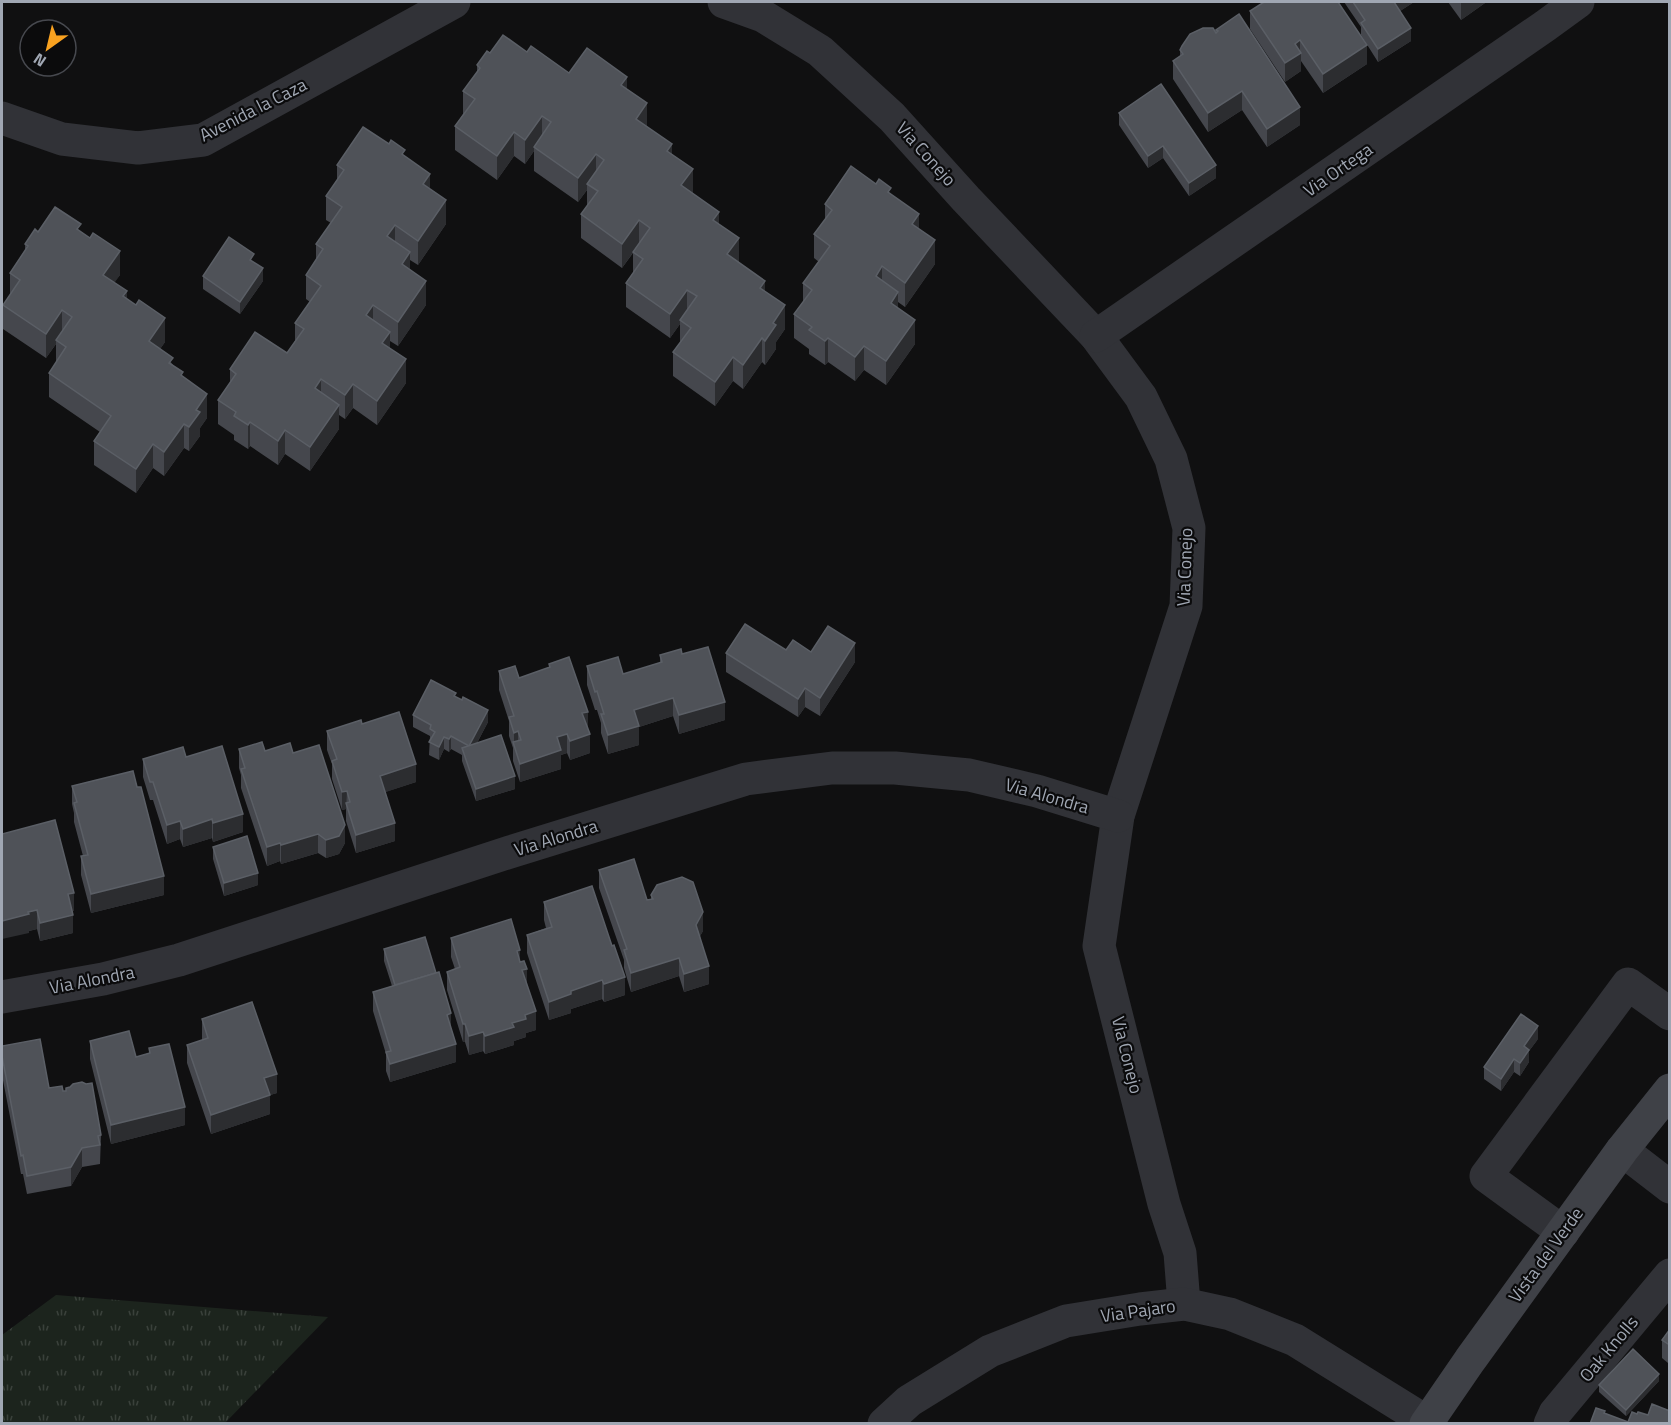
<svg xmlns="http://www.w3.org/2000/svg" width="1671" height="1425" font-family="'Titillium Web',sans-serif">
  <style>
    .park { fill: url(#park-tufts) }
    .lines { fill: none; stroke-linecap: round; stroke-linejoin: round }
    .street { stroke: #313237; stroke-width: 33 }
    .secondary { stroke: #3f4147; stroke-width: 33 }
    .wall { fill: #45474d }
    .shaded-wall { fill: #2c2d30 }
    .building { fill: #4f5258; stroke: #5b5f66; stroke-width: 1.5 }
    .labels { text-anchor: middle; stroke-width: 4.5; stroke-linejoin: round; paint-order: stroke }
    .street-label { font-size: 18px; fill: #a0a7b3; stroke: #0b0b0c }
  </style>
  <defs>
    <pattern id="park-tufts" width="24" height="20" patternUnits="userSpaceOnUse" patternTransform="scale(1.5)"><rect width="24" height="20" fill="#1c241d"/><path d="M3 7l-1-3M5 7V3M7 7l1-3M15 17l-1-3M17 17v-4M19 17l1-3" fill="none" stroke="#3a413b"/></pattern>
  </defs>
  <rect width="100%" height="100%" fill="#101011"/>
  <polygon class="park" points="56,1295 328,1317 225,1423 2,1423 2,1335"/>
  <g class="lines">
    <g class="street">
      <polyline points="724,2 763,16 820,51 892,117 966,199 1096,336 1141,397 1171,459 1189,528 1186,606 1118,816 1099,946 1164,1204 1180,1253 1184,1304"/>
      <polyline points="2,118 62,139 138,148 203,140 454,2"/>
      <polyline points="1096,336 1545,26 1578,2"/>
      <polyline points="2,997 103,979 179,960 510,852 746,779 832,768 895,768 969,775 1037,791 1118,816"/>
      <polyline points="1622,1150 1670,1187"/>
      <polyline points="1563,1232 1486,1176 1628,984 1670,1014"/>
      <polyline points="884,1424 909,1401 990,1351 1066,1321 1140,1309 1184,1304 1230,1314 1295,1340 1427,1422"/>
      <polyline points="1550,1424 1555,1413 1670,1275"/>
    </g>
    <polyline class="secondary" points="1426,1424 1470,1360 1622,1150 1670,1090"/>
  </g>
  <g class="wall">
    <polygon points="1344,2 1414,2 1400,11 1411,41 1378,62 1361,35 1361,27"/>
    <polygon points="1448,2 1485,2 1485,3 1461,20"/>
    <polygon points="1250,11 1367,64 1323,93 1301,61 1301,71 1285,82 1250,29"/>
    <polygon points="1216,30 1300,125 1267,147 1242,110 1208,132 1173,79 1173,61 1180,56 1180,50 1216,33"/>
    <polygon points="527,52 569,73 627,89 647,127 672,154 693,194 719,224 739,262 765,291 785,329 776,342 776,349 765,365 762,362 743,389 733,381 715,406 673,376 673,352 680,343 680,324 670,338 626,307 626,283 633,273 633,253 622,268 581,238 581,214 587,206 587,190 578,202 534,171 534,151 525,164 514,156 497,180 455,150 455,126 463,114 463,91 477,72 477,65 490,53"/>
    <polygon points="1119,113 1216,178 1189,196 1163,158 1148,168 1119,125"/>
    <polygon points="405,156 430,189 446,224 418,265 410,260 410,270 426,305 398,346 390,341 390,348 406,383 377,425 353,408 345,419 339,415 339,429 310,471 285,454 278,465 250,446 248,449 234,440 234,435 218,424 218,400 230,384 230,369 287,353 295,341 295,323 310,302 306,299 306,275 316,260 316,244 331,223 326,220 326,196 337,180 337,165"/>
    <polygon points="891,194 919,229 935,264 905,307 898,302 898,308 915,344 886,385 864,370 855,381 828,362 825,365 809,354 809,349 794,338 794,314 803,302 803,283 819,262 814,258 814,234 825,220 825,204"/>
    <polygon points="38,232 81,232 120,275 114,282 127,299 165,342 160,349 183,377 207,418 200,428 200,436 189,451 184,448 164,476 153,468 136,493 94,465 94,441 100,432 49,397 49,373 56,363 56,344 46,358 3,329 3,305 10,295 10,273 25,251 25,244"/>
    <polygon points="254,262 263,281 240,314 203,289 203,276"/>
    <polygon points="786,650 811,652 855,662 820,716 805,707 798,717 726,672 726,653"/>
    <polygon points="682,654 725,720 679,734 673,716 639,727 639,745 608,754 601,733 601,723 597,710 595,710 587,685 587,666 623,674 660,663 660,655"/>
    <polygon points="549,664 588,729 590,753 570,760 567,753 561,755 561,769 520,782 513,761 513,748 509,736 509,721 499,690 499,671 519,678 549,668"/>
    <polygon points="456,697 488,722 477,743 515,789 476,801 462,761 462,755 451,749 449,752 444,749 439,760 429,755 430,736 413,727 413,715"/>
    <polygon points="362,724 416,782 385,792 395,841 356,853 346,821 346,809 342,810 332,779 332,764 327,750 327,731"/>
    <polygon points="239,749 293,753 345,843 339,854 326,858 318,853 281,864 280,861 267,866 241,788 241,775 239,768"/>
    <polygon points="186,757 243,832 213,842 212,838 183,847 180,839 167,844 153,800 150,800 143,777 143,759"/>
    <polygon points="72,786 164,895 91,913 81,875 81,856 83,856 74,822 74,813 72,804"/>
    <polygon points="2,834 74,911 73,911 73,933 40,941 37,929 29,931 29,933"/>
    <polygon points="213,847 258,885 224,896 213,859"/>
    <polygon points="599,870 647,900 651,899 651,895 703,931 700,936 709,984 684,992 679,976 631,992 624,968 624,960 599,888"/>
    <polygon points="544,902 625,995 604,1002 602,999 571,1009 571,1013 549,1020 527,953 527,935 546,928 544,920"/>
    <polygon points="451,938 520,962 527,985 536,1030 526,1033 526,1037 514,1041 514,1045 485,1054 483,1051 469,1055 465,1042 463,1042 447,990 447,972 455,969 451,957"/>
    <polygon points="384,949 451,1030 456,1062 390,1082 386,1071 386,1054 373,1011 373,992 392,986 384,961"/>
    <polygon points="202,1019 277,1093 270,1095 270,1114 211,1134 187,1063 187,1045 202,1040"/>
    <polygon points="1538,1039 1529,1051 1529,1062 1520,1076 1514,1072 1501,1091 1484,1079 1484,1067"/>
    <polygon points="90,1041 136,1057 149,1053 149,1048 185,1125 111,1144 90,1059"/>
    <polygon points="2,1046 49,1088 63,1091 101,1135 100,1164 82,1167 71,1186 27,1194 23,1174 21,1174 2,1075"/>
    <polygon points="1670,1329 1670,1362 1668,1363 1662,1358 1662,1340"/>
    <polygon points="1659,1381 1626,1416 1599,1392 1599,1385"/>
  </g>
  <g class="shaded-wall">
    <polygon points="1394,2 1414,2 1394,15"/>
    <polygon points="1461,2 1485,2 1485,3 1461,20"/>
    <polygon points="1411,28 1411,41 1378,62 1378,49"/>
    <polygon points="1300,40 1300,54 1301,53 1301,71 1285,82 1285,63 1295,44"/>
    <polygon points="1367,45 1367,64 1323,93 1323,74"/>
    <polygon points="627,77 627,101 621,85"/>
    <polygon points="1242,91 1242,110 1208,132 1208,113"/>
    <polygon points="647,103 647,127 636,119"/>
    <polygon points="1300,107 1300,125 1267,147 1267,129"/>
    <polygon points="542,116 542,140 534,147 534,151 525,164 525,140"/>
    <polygon points="514,132 514,156 497,180 497,156"/>
    <polygon points="672,144 672,168 667,151"/>
    <polygon points="1163,146 1163,158 1148,168 1148,156"/>
    <polygon points="596,154 596,178 587,184 587,190 578,202 578,178"/>
    <polygon points="1216,165 1216,178 1189,196 1189,183"/>
    <polygon points="693,169 693,193 681,185"/>
    <polygon points="430,174 430,198 423,184"/>
    <polygon points="446,200 446,224 418,265 418,241"/>
    <polygon points="719,212 719,236 713,220"/>
    <polygon points="919,214 919,238 912,224"/>
    <polygon points="639,220 639,244 622,268 622,244"/>
    <polygon points="395,225 395,249 387,236"/>
    <polygon points="739,238 739,262 727,254"/>
    <polygon points="935,240 935,264 905,307 905,283"/>
    <polygon points="120,251 120,275 103,299 103,275"/>
    <polygon points="410,252 410,276 402,264"/>
    <polygon points="882,266 882,290 876,276"/>
    <polygon points="263,268 263,281 240,314 240,302"/>
    <polygon points="426,281 426,305 398,346 398,322"/>
    <polygon points="765,281 765,305 760,288"/>
    <polygon points="687,290 687,314 680,320 680,324 670,338 670,314"/>
    <polygon points="127,291 127,315 123,296"/>
    <polygon points="898,292 898,316 891,303"/>
    <polygon points="373,305 373,329 366,315"/>
    <polygon points="785,305 785,329 776,342 776,349 765,365 765,341 773,323"/>
    <polygon points="62,310 62,334 56,340 56,344 46,358 46,334"/>
    <polygon points="165,318 165,342 149,365 149,341"/>
    <polygon points="915,320 915,344 886,385 886,361"/>
    <polygon points="390,332 390,356 382,343"/>
    <polygon points="762,338 762,362 743,389 743,365"/>
    <polygon points="828,338 828,362 825,365 825,341"/>
    <polygon points="864,346 864,370 855,381 855,357"/>
    <polygon points="733,357 733,381 715,406 715,382"/>
    <polygon points="406,359 406,383 377,425 377,401"/>
    <polygon points="321,379 321,403 315,388"/>
    <polygon points="353,384 353,408 345,419 345,395"/>
    <polygon points="207,394 207,418 200,428 200,436 189,451 189,427 196,410"/>
    <polygon points="339,405 339,429 310,471 310,447"/>
    <polygon points="250,422 250,446 248,449 248,425"/>
    <polygon points="184,424 184,448 164,476 164,452"/>
    <polygon points="285,430 285,454 278,465 278,441"/>
    <polygon points="153,444 153,468 136,493 136,469"/>
    <polygon points="855,643 855,662 820,716 820,698"/>
    <polygon points="805,688 805,707 798,717 798,699"/>
    <polygon points="673,698 673,716 639,727 639,745 608,754 608,735 634,710"/>
    <polygon points="725,702 725,720 679,734 679,715"/>
    <polygon points="488,710 488,722 469,758 469,746"/>
    <polygon points="588,712 588,730 582,713"/>
    <polygon points="518,731 518,750 514,746 514,733"/>
    <polygon points="567,734 567,753 561,755 561,769 520,782 520,764 557,737"/>
    <polygon points="590,734 590,753 570,760 570,741"/>
    <polygon points="451,736 451,749 449,752 449,739"/>
    <polygon points="444,737 444,749 439,760 439,747"/>
    <polygon points="416,764 416,782 380,794 380,776"/>
    <polygon points="515,776 515,789 476,801 476,789"/>
    <polygon points="347,791 346,809 342,810 342,792"/>
    <polygon points="243,814 243,832 213,842 213,823"/>
    <polygon points="212,819 212,838 183,847 183,829"/>
    <polygon points="180,821 180,839 167,844 167,825"/>
    <polygon points="395,823 395,841 356,853 356,835"/>
    <polygon points="345,825 345,843 339,854 326,858 326,840"/>
    <polygon points="318,834 318,853 281,864 281,845"/>
    <polygon points="280,843 280,861 267,866 267,847"/>
    <polygon points="258,873 258,885 224,896 224,883"/>
    <polygon points="164,876 164,895 91,913 91,894"/>
    <polygon points="74,893 74,911 68,912 68,894"/>
    <polygon points="37,910 37,929 29,931 29,933 2,939 2,921"/>
    <polygon points="703,912 703,931 696,943 696,925"/>
    <polygon points="73,915 73,933 40,941 40,923"/>
    <polygon points="520,950 520,968 517,951"/>
    <polygon points="679,958 679,976 631,992 631,973"/>
    <polygon points="709,966 709,984 684,992 684,974"/>
    <polygon points="527,969 527,987 522,970"/>
    <polygon points="625,977 625,995 604,1002 604,984"/>
    <polygon points="602,980 602,999 571,1009 571,1013 549,1020 549,1002 571,991"/>
    <polygon points="536,1011 536,1030 526,1033 526,1037 514,1041 514,1045 485,1054 485,1036 512,1023 525,1015"/>
    <polygon points="451,1013 451,1032 447,1015"/>
    <rect x="463" y="1024" width="2" height="18"/>
    <polygon points="1538,1026 1538,1039 1529,1051 1529,1062 1520,1076 1520,1063 1524,1046"/>
    <polygon points="483,1032 483,1051 469,1055 469,1036"/>
    <polygon points="456,1044 456,1062 390,1082 390,1064"/>
    <polygon points="1514,1059 1514,1072 1501,1091 1501,1079"/>
    <polygon points="277,1074 277,1093 264,1097 264,1078"/>
    <polygon points="270,1095 270,1114 211,1134 211,1115"/>
    <polygon points="185,1107 185,1125 111,1144 111,1125"/>
    <polygon points="82,1148 82,1167 71,1186 71,1167"/>
    <polygon points="1670,1343 1670,1362 1668,1363 1668,1344"/>
    <polygon points="1659,1374 1659,1381 1626,1416 1626,1410"/>
  </g>
  <g class="building">
    <polygon points="1264,2 1338,2 1367,45 1323,74 1300,40 1295,44 1301,53 1285,63 1250,11"/>
    <polygon points="1353,2 1395,2 1394,2 1411,28 1378,49 1361,23 1365,20"/>
    <polygon points="1239,14 1300,107 1267,129 1242,91 1208,113 1173,61 1183,54 1180,50 1182,46 1190,34 1203,28 1213,28 1216,33 1218,31 1216,30"/>
    <polygon points="503,35 527,52 531,46 569,73 587,48 627,77 621,85 647,103 636,119 672,144 667,151 693,169 681,185 719,212 713,220 739,238 727,254 765,281 760,288 785,305 773,323 776,325 765,341 762,338 743,365 733,357 715,382 673,352 691,328 680,320 697,296 687,290 670,314 626,283 643,259 633,252 650,228 639,220 622,244 581,214 598,191 587,184 604,160 596,154 578,178 534,147 551,122 542,116 525,140 514,132 497,156 455,126 475,99 463,91 480,68 477,65 487,51 490,53"/>
    <polygon points="1161,84 1216,165 1189,183 1163,146 1148,156 1119,113"/>
    <polygon points="363,127 389,144 391,140 405,150 402,154 430,174 423,184 446,200 418,241 395,225 387,236 410,252 402,264 426,281 398,322 373,305 366,315 390,332 382,343 406,359 377,401 353,384 345,395 321,379 315,388 339,405 310,447 285,430 278,441 250,422 248,425 234,416 236,412 218,400 236,374 230,369 255,332 287,353 304,329 295,323 321,286 306,275 323,249 316,244 342,207 326,196 344,170 337,165"/>
    <polygon points="851,166 876,184 879,179 891,188 888,192 919,214 912,224 935,240 905,283 882,266 876,276 898,292 891,303 915,320 886,361 864,346 855,357 828,338 825,341 809,330 812,327 794,314 812,290 803,283 830,246 814,234 832,210 825,204"/>
    <polygon points="55,207 81,224 77,229 90,238 93,233 120,251 103,275 127,291 123,296 136,305 139,300 165,318 149,341 173,358 169,363 183,372 181,375 207,394 196,410 200,412 189,427 184,424 164,452 153,444 136,469 94,441 111,416 49,373 66,347 56,340 72,317 62,310 46,334 3,305 20,280 10,273 28,246 25,244 35,229 38,232"/>
    <polygon points="229,237 254,254 250,260 263,268 240,302 203,276"/>
    <polygon points="745,624 786,650 793,640 811,652 828,626 855,643 820,698 805,688 798,699 726,653"/>
    <polygon points="708,647 725,702 679,715 673,698 634,710 639,726 608,735 601,714 604,714 597,691 595,692 587,666 618,657 623,674 662,662 660,655 681,649 682,654"/>
    <polygon points="569,657 588,712 582,713 590,734 570,741 567,734 557,737 561,750 520,764 513,742 521,740 518,731 514,733 509,717 514,716 499,671 515,666 519,678 550,667 549,664"/>
    <polygon points="431,680 456,693 454,696 462,700 463,697 488,710 469,746 451,736 449,739 444,737 439,747 429,742 435,732 430,729 431,725 413,715"/>
    <polygon points="399,712 416,764 380,776 395,823 356,835 346,803 350,802 347,791 342,792 332,761 337,759 327,731 361,720 362,724"/>
    <polygon points="501,735 515,776 476,789 462,748"/>
    <polygon points="262,742 265,751 290,743 293,753 319,745 345,825 339,836 326,840 318,834 281,845 280,843 267,847 241,769 245,768 239,749"/>
    <polygon points="222,746 243,814 213,823 212,819 183,829 180,821 167,825 153,782 150,782 143,759 183,747 186,757"/>
    <polygon points="133,771 137,787 141,787 164,876 91,894 81,856 88,855 74,803 77,802 72,786"/>
    <polygon points="55,820 74,893 68,894 73,915 40,923 37,910 28,912 29,914 2,921 2,834"/>
    <polygon points="247,836 258,873 224,883 213,847"/>
    <polygon points="634,859 647,900 653,899 651,895 657,885 682,877 693,882 703,912 696,925 709,966 684,974 679,958 631,973 624,950 627,949 599,870"/>
    <polygon points="592,886 612,946 614,945 625,977 604,984 602,980 571,991 571,994 549,1002 527,935 552,927 544,902"/>
    <polygon points="511,919 520,950 517,951 520,962 524,961 527,969 522,970 536,1011 525,1015 526,1019 512,1023 514,1027 485,1036 483,1032 469,1036 465,1024 463,1024 447,972 460,967 451,938"/>
    <polygon points="425,937 436,973 395,985 384,949"/>
    <polygon points="439,972 451,1013 447,1015 456,1044 390,1064 386,1052 391,1051 373,992"/>
    <polygon points="252,1002 277,1074 264,1078 270,1095 211,1115 187,1045 208,1038 202,1019"/>
    <polygon points="1521,1014 1538,1026 1524,1046 1529,1050 1520,1063 1514,1059 1501,1079 1484,1067"/>
    <polygon points="129,1031 136,1057 150,1053 149,1048 169,1044 185,1107 111,1125 90,1041"/>
    <polygon points="40,1039 49,1088 62,1086 63,1091 66,1091 66,1088 70,1087 73,1084 82,1082 86,1084 92,1083 101,1135 98,1136 100,1145 82,1148 71,1167 27,1176 23,1155 21,1156 2,1056 2,1046"/>
    <polygon points="1670,1329 1670,1343 1668,1344 1662,1340"/>
    <polygon points="1633,1349 1659,1374 1626,1410 1599,1385"/>
    <polygon points="1652,1404 1670,1411 1670,1424 1590,1424 1596,1408 1605,1411 1604,1413 1628,1422 1632,1412 1637,1414 1638,1412 1648,1415"/>
  </g>
  <g class="labels">
    <g class="street-label">
      <text transform="translate(253 110) rotate(-27)" y="6">Avenida la Caza</text>
      <text transform="translate(926 154) rotate(48)" y="6">Via Conejo</text>
      <text transform="translate(1338 170) rotate(-35)" y="6">Via Ortega</text>
      <text transform="translate(1185 567) rotate(-88)" y="6">Via Conejo</text>
      <text transform="translate(1047 796) rotate(16)" y="6">Via Alondra</text>
      <text transform="translate(556 838) rotate(-17)" y="6">Via Alondra</text>
      <text transform="translate(92 980) rotate(-11)" y="6">Via Alondra</text>
      <text transform="translate(1127 1055) rotate(76)" y="6">Via Conejo</text>
      <text transform="translate(1546 1255) rotate(-54)" y="6">Vista del Verde</text>
      <text transform="translate(1138 1311) rotate(-8)" y="6">Via Pajaro</text>
      <text transform="translate(1609 1349) rotate(-50)" y="6">Oak Knolls</text>
    </g>
  </g>
  <rect width="1671" height="1425" fill="none" stroke="#a0a7b3" stroke-width="6"/>
  <g transform="translate(48 48) rotate(214)"><circle r="28" fill="#0b0b0c" stroke="#47494f" stroke-width="1.5"/>
  <path d="M0-4.5L10 22L0 15L-10 22Z" fill="#f9a220"/>
  <text y="-9" font-size="16" font-weight="bold" text-anchor="middle" fill="#a0a7b3">N</text>
  </g>
</svg>
